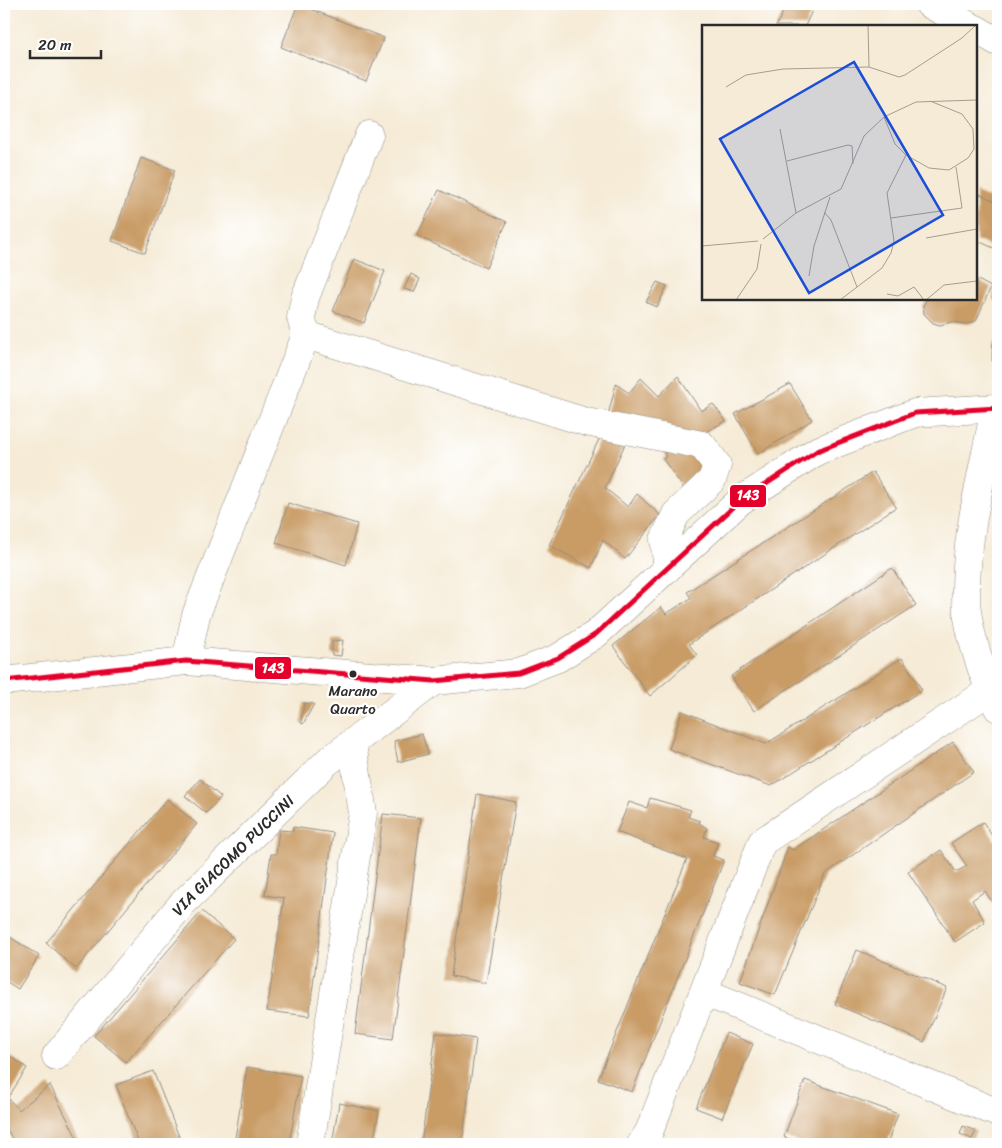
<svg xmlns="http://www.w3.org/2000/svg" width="1002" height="1148" font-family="Sriracha,sans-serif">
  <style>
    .building { fill: #c99c66 }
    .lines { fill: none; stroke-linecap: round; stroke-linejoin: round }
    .minor-casing { stroke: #908b80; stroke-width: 29 }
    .minor { stroke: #fff; stroke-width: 28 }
    .bus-1-casing { stroke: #fff; stroke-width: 9 }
    .bus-1 { stroke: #e4002b; stroke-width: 5 }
    .bus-dot { fill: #2b2b2b; stroke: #fff; stroke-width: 2 }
    .labels { text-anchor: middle; stroke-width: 4.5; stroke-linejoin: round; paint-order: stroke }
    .bus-label { font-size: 15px; fill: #2b2b2b; stroke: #fff }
    .street-label { font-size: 16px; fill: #2b2b2b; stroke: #fff }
    .inset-road { fill: none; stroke: #a49e92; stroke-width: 1 }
    .view { fill: #1d4ed8; fill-opacity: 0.15; stroke: #1d4ed8; stroke-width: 2.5 }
    .inset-edge { fill: none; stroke: #2b2b2b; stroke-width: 2.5 }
    .line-badge { stroke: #fff; stroke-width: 2 }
    .badge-label { font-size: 14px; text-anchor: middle; font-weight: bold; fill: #fff }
  </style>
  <rect width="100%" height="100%" fill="#fff"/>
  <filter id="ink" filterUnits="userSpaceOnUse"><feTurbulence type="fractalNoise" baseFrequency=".02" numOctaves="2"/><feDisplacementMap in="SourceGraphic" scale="10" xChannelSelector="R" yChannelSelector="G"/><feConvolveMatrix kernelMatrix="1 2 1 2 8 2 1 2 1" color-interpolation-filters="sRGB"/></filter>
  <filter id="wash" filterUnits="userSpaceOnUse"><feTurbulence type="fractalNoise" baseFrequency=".0096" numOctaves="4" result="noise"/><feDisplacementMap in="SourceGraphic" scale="20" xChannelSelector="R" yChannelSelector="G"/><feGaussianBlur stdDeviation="1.12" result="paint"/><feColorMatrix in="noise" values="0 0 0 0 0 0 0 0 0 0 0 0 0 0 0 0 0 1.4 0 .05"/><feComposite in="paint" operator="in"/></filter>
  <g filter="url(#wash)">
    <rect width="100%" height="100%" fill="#f5ebd6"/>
    <g id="blocks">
      <g class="building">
        <polygon points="298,4 384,38 366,81 281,47"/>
        <polygon points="787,4 815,4 805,26 776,26"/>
        <polygon points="141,158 175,170 145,253 112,241"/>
        <polygon points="439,190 507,222 486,268 417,236"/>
        <polygon points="976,192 998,203 998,250 976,240"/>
        <polygon points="354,259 385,271 364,323 333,311"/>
        <polygon points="411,274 420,279 414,292 404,289"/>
        <polygon points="996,277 998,277 998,301 993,300"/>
        <polygon points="976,279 991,287 976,321 967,324 952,322 940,325 933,323 924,314 923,306 927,299 976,299"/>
        <polygon points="657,282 667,286 657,307 646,302"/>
        <polygon points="993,343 998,343 998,361 992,361"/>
        <polygon points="678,376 701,411 713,404 726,421 696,437 607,419 616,384 629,393 641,378 659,396"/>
        <polygon points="790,384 812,420 758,454 735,414"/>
        <polygon points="602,433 625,444 605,488 628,507 637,494 660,515 625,559 603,540 591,568 549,545"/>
        <polygon points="685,443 706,473 684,489 663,459 666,457 663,449"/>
        <polygon points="873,472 896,507 689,644 697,655 650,696 613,646 661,607 666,614 691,598 687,592"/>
        <polygon points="288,503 357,524 346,565 276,543"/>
        <polygon points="892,568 916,605 754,711 731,676"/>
        <polygon points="343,640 341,656 332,655 332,641"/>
        <polygon points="902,658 922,690 771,786 669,749 682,711 766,744"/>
        <polygon points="304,703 314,704 303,724 301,723"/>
        <polygon points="422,734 428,754 398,762 394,741"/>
        <polygon points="953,742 974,772 825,874 775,995 740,982 788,847 793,850"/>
        <polygon points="200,779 221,797 206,813 185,796"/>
        <polygon points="477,794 516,802 486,983 451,976"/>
        <polygon points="650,798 691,810 688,817 700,821 699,823 707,828 704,837 718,842 713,856 724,860 632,1092 598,1079 687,859 617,832 629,802 647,808"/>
        <polygon points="167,799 197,824 76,969 46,943"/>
        <polygon points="383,814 421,818 393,1039 355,1034"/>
        <polygon points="983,822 998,845 998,911 985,891 972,900 985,922 955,942 908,872 941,850 956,872 967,866 951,843"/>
        <polygon points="293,827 333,833 309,1016 267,1011 284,898 265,895 271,854 276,854 279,830 293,831"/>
        <polygon points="202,911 234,939 126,1062 94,1036"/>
        <polygon points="4,933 39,956 18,989 4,980"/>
        <polygon points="857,950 947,988 924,1042 835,1004"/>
        <polygon points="436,1033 476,1039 462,1144 421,1144"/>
        <polygon points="726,1033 753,1044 722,1118 696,1108"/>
        <polygon points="4,1052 27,1068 6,1101 4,1099"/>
        <polygon points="247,1067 301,1076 289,1144 234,1144"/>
        <polygon points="153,1071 182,1144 139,1144 116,1085"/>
        <polygon points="805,1080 898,1114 887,1144 803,1144 784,1137"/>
        <polygon points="50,1085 80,1144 15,1144 4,1124 4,1107 9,1099 19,1110"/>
        <polygon points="339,1103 379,1111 373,1144 332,1144"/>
        <polygon points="963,1126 976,1131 972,1139 960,1134"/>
      </g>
    </g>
  </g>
  <g filter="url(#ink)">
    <use href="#blocks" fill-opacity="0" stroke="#908b80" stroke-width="1"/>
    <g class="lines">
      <defs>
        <g id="minor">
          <polyline points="929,4 970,26"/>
          <polyline points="976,29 998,42"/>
          <polyline points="306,335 586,422 702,445 717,465 712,480 676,514 664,540 668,568"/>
          <path d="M 995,408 C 984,468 966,530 966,592 C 965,625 983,678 998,708"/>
          <polyline points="186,661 196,615 306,335 301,318 305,298 369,135"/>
          <polyline points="4,681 186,661 434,681 519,673 558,658 596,634 740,501 817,451 915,413 998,408"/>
          <polyline points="704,992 998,1113"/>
          <path id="s1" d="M 56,1056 L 182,904 L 327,762 L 434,681"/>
          <polyline points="310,1144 363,813 352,744"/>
          <polyline points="641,1144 649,1132 762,842 989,691"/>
        </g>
      </defs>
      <use href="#minor" class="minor-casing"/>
      <use href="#minor" class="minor"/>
      <defs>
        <polyline id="bus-1" points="4,681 186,661 434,681 519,673 558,658 596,634 740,501 817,451 915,413 998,408"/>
      </defs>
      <use href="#bus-1" class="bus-1-casing"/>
      <use href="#bus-1" class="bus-1"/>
    </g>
  </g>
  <circle class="bus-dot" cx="353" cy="674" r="4.5"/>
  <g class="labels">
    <g class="bus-label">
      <text x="353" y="696">Marano<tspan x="353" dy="18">Quarto</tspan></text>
    </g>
    <g class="street-label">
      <text dy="6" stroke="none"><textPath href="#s1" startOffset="268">VIA GIACOMO PUCCINI</textPath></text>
    </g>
  </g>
  <g transform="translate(702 25)">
    <rect width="275" height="275" fill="#f5ebd6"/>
    <path class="inset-road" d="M 166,0 L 167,42M 24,62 L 44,50 L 81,44 L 167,42 L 197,52 L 203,50 L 260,13 L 274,0M 182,92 L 193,119 L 204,130 L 227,143 L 247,145 L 266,133 L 272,124 L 271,104 L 260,89 L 228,76M 78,104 L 94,188M 85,136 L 146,120 L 150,121 L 151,139M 122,187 L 129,195 L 155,262M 189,193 L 260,183 L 254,142M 224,213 L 275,204M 61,214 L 94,188 L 139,164 L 162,111 L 182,92 L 214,77 L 275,75M 0,221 L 56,216M 107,251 L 112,221 L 128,172M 185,269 L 196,271 L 212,262 L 222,275M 34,275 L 55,244 L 59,219M 138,275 L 180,243 L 189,228 L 192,216 L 185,168 L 204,130M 224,275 L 242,260 L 275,256"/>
    <path class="view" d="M 152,37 L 241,190 L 107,268 L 18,114 Z"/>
    <rect width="275" height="275" class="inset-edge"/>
  </g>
  <g class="line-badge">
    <rect x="729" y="484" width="38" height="24" rx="5" fill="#e4002b"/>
    <rect x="254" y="656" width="38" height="24" rx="5" fill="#e4002b"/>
  </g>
  <g class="badge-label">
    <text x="748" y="500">143</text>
    <text x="273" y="673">143</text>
  </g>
  <rect width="1002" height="1148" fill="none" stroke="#fff" stroke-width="20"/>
  <path d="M30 50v8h71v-8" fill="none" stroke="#2b2b2b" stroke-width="2.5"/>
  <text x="38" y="50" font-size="15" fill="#2b2b2b" stroke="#ffffff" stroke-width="4" paint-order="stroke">20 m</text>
</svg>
